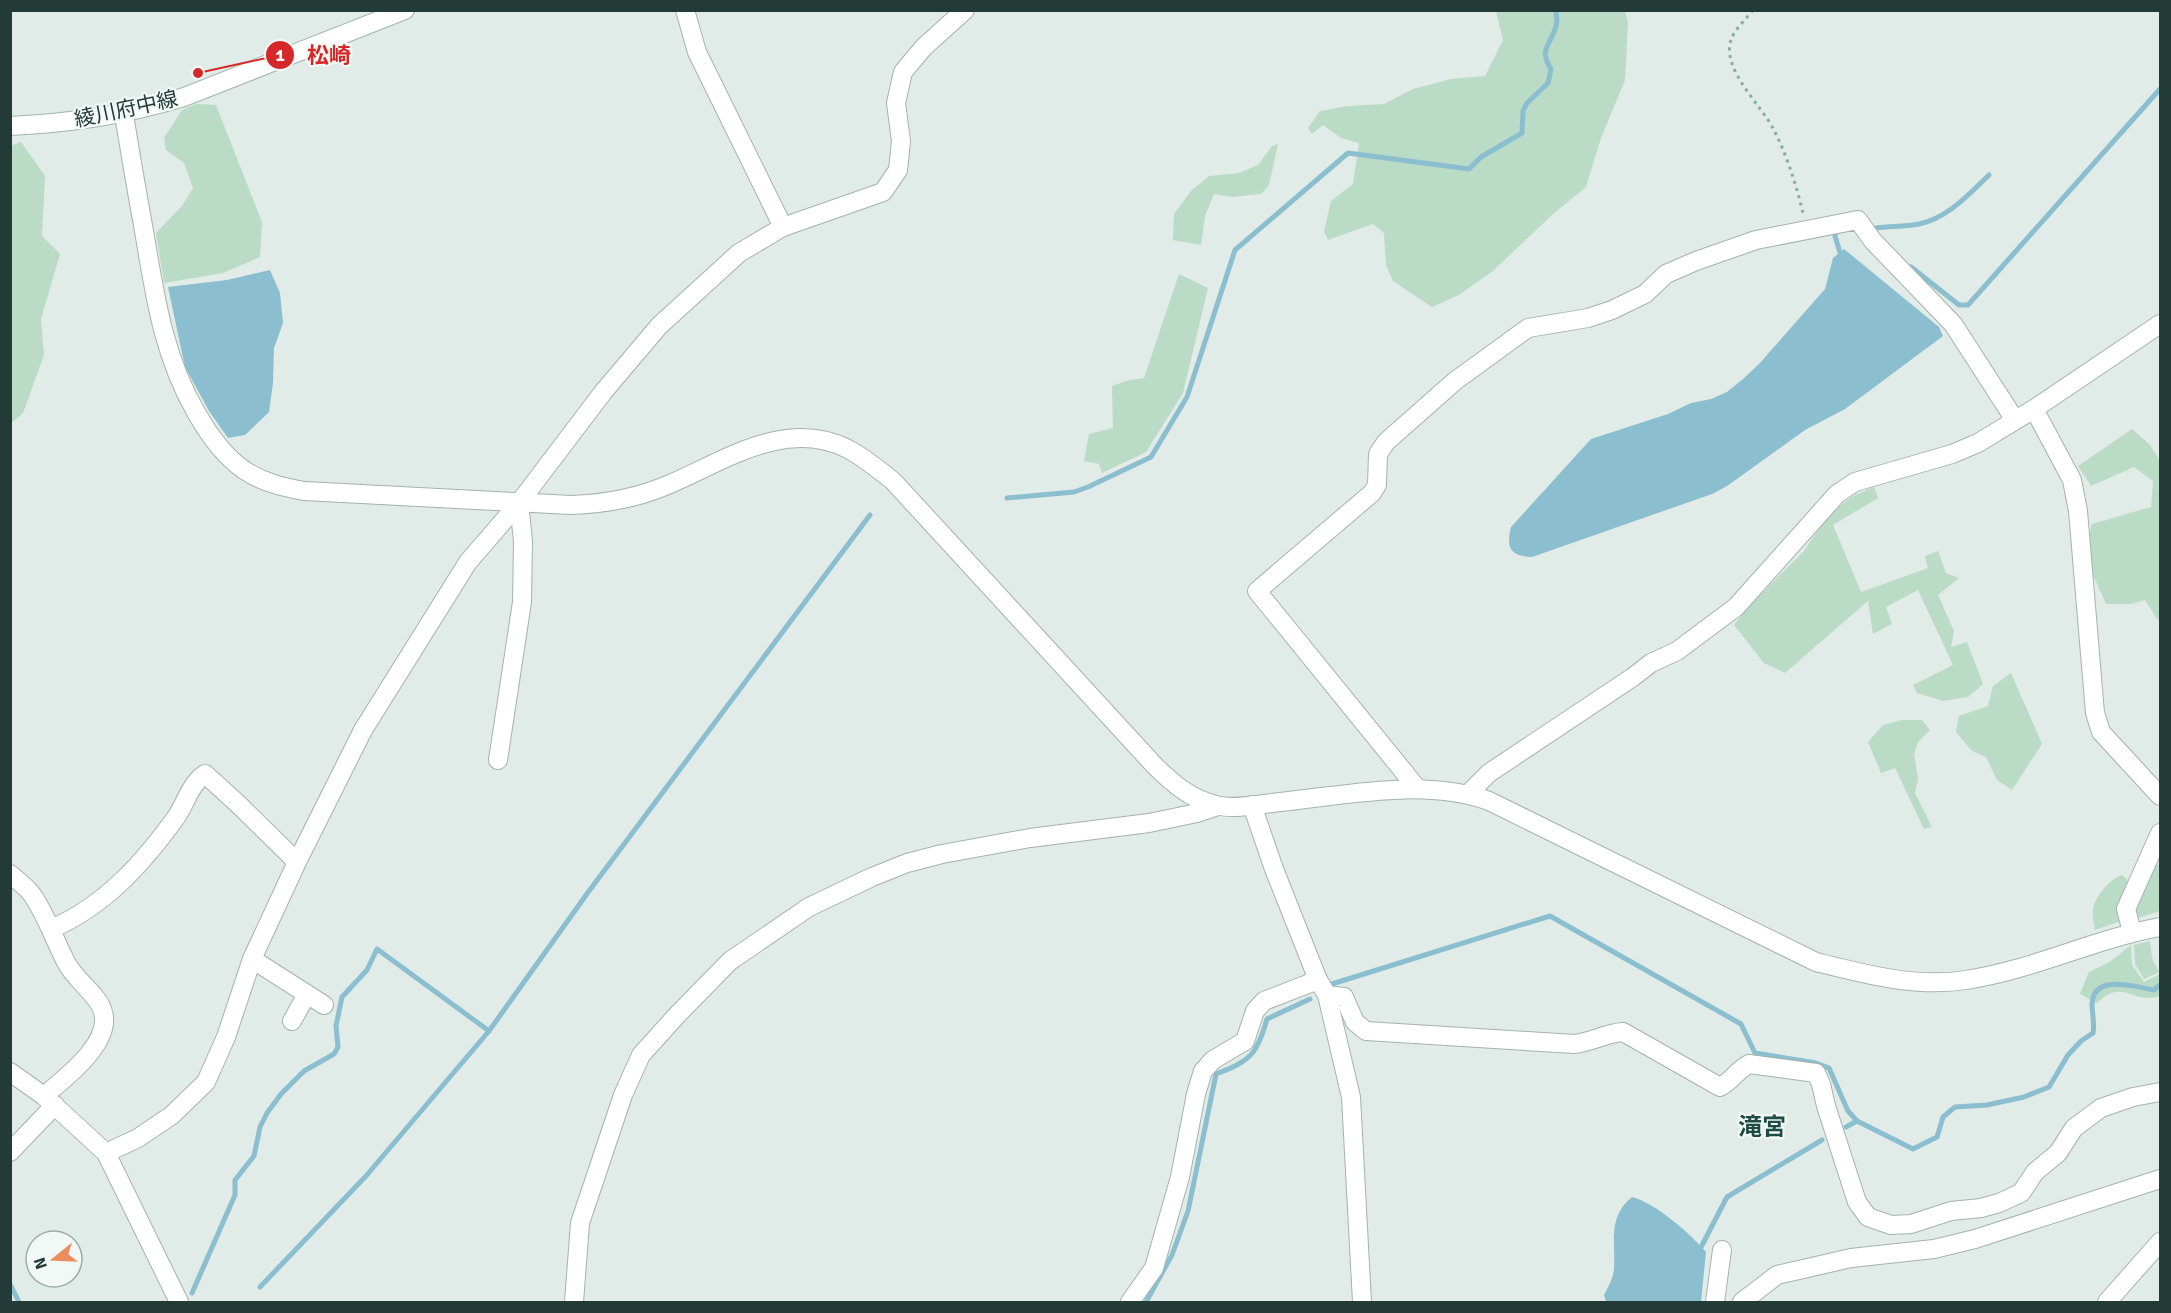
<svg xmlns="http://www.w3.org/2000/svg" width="2171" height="1313" font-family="Signika,'Noto Sans JP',sans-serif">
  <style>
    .green { fill: #badbc6 }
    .water { fill: #8bbece }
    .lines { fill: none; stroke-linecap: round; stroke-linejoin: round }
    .stream { stroke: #8bbece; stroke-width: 5 }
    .minor-casing { stroke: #a4b3ae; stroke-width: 20 }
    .tertiary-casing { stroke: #a4b3ae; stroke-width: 20 }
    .secondary-casing { stroke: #a0b6b0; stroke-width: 20 }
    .path { stroke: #83ada3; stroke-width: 3; stroke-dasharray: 3 4.5; stroke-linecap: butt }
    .minor { stroke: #fff; stroke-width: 18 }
    .tertiary { stroke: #fff; stroke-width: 18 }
    .secondary { stroke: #fff; stroke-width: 18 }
    .labels { text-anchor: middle; stroke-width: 4.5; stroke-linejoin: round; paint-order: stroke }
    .street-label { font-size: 21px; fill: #223b36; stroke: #f1f8f5 }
    .quarter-label { font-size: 24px; font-weight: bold; fill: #1f4c44; stroke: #f1f8f5 }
    .leader { fill: none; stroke: #d62828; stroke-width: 2 }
    .callout-dot { fill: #d62828; stroke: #f1f8f5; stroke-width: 2 }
    .mark-label { font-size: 18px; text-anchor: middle; font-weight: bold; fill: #fff }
    .callout-label { font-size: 22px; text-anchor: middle; font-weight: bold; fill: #d62828; stroke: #f1f8f5; stroke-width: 4.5; stroke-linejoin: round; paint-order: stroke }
  </style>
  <rect width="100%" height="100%" fill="#e1ebe7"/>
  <g class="green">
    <polygon points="1496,11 1625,11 1628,22 1625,80 1601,138 1586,187 1553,214 1494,270 1459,295 1432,307 1393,281 1386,265 1384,233 1373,224 1328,240 1324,231 1331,201 1353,184 1359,143 1341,138 1323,125 1312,134 1308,128 1320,111 1348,106 1384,104 1413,89 1451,79 1485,76 1503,40"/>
    <polygon points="196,104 216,105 262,222 260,257 223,273 164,283 156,233 182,206 193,188 184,163 166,150 164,138 182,110"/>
    <polygon points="21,142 45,176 42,236 60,254 41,319 44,355 23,413 11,423 10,146"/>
    <polygon points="1278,144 1269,185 1261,194 1232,197 1214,194 1205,216 1201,245 1173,240 1174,214 1191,191 1209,176 1239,173 1258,165 1272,146"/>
    <polygon points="1179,274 1208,288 1183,393 1146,452 1102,473 1099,464 1084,461 1089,434 1113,428 1112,386 1129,380 1144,378"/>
    <polygon points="2132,429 2150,445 2160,461 2160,620 2157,619 2145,600 2130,604 2106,604 2093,575 2087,544 2092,524 2151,507 2153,481 2134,467 2091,486 2078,466"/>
    <polygon points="1874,487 1878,498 1833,525 1861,592 1928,568 1925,556 1938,551 1946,573 1959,578 1938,595 1954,631 1951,647 1967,642 1983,684 1968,697 1943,701 1917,693 1913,685 1953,665 1918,590 1886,607 1892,624 1873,634 1868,601 1785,673 1764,663 1734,625 1749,606 1804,551 1828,515 1853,496"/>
    <polygon points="2011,673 2042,744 2012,790 1997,780 1986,757 1972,751 1956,732 1959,716 1988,706 1993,686"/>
    <polygon points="1903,720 1922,720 1930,730 1918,742 1914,754 1918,779 1915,793 1932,827 1924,829 1895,768 1881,773 1868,742 1883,725"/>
    <polygon points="2154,864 2160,865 2160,911 2135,919 2134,907"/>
    <path d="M 2122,875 L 2127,879 L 2128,890 L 2121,921 L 2095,930 C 2094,924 2092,915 2093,909 C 2095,896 2110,879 2122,875 Z"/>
    <polygon points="2150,941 2152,958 2159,972 2144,979 2135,964 2134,945"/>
    <path d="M 2131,945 L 2132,965 L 2144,982 L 2160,974 L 2160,996 C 2132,1005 2123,977 2097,1003 L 2080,994 L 2089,972 L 2111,961 Z"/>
  </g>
  <g class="water">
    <path d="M 1844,249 L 1939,327 L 1943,336 L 1845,409 L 1805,430 L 1727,486 L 1712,494 L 1532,557 C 1510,556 1506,548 1511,527 L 1591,439 L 1668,414 L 1691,403 L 1711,399 L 1727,392 L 1743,379 L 1759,364 L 1825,289 L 1833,258 Z"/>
    <polygon points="270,270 280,293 283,323 274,348 273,383 269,412 245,435 228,438 209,411 185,367 168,287 227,280"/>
    <path d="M 1632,1197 C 1654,1202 1691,1234 1706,1252 L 1701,1302 L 1606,1302 L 1604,1295 C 1608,1287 1614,1277 1614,1268 C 1616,1241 1607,1218 1632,1197 Z"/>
  </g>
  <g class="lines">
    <g class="stream">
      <path d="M 1876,228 C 1890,226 1905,227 1919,224 C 1947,219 1970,193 1989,175"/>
      <polyline points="1840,231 1835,233 1835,236 1842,259"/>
      <polyline points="1911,267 1959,305 1968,305 2160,89"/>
      <path d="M 1007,498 L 1074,492 L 1088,487 L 1151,457 L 1187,397 L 1235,250 L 1348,153 L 1469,169 L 1481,157 L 1522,133 L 1523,111 L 1527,103 L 1548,83 L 1551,69 C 1538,49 1551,45 1556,26 C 1558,21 1556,15 1556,10"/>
      <polyline points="1332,984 1550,916 1741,1024 1755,1053 1816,1063 1829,1068 1848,1111 1857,1121"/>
      <path d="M 1846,1127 L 1857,1121 L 1913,1149 L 1937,1137 L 1943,1117 L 1955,1107 L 1987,1105 L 2024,1097 L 2049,1087 L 2068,1055 L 2081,1041 L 2093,1033 C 2095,1023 2092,1015 2092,1004 C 2094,973 2135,987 2154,990 L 2160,985"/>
      <polyline points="1698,1253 1727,1197 1822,1140"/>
      <polyline points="10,1284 19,1302"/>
      <polyline points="260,1287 366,1176 489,1031"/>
      <polyline points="192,1293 235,1195 235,1180 254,1156 260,1127 267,1113 281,1094 304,1071 334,1054 338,1047 336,1026 342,997 367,970 377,949 489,1031 589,891 870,515"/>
      <path d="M 1146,1302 L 1172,1255 L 1188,1211 L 1216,1074 C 1250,1061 1257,1055 1267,1019 L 1310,999"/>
    </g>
    <defs>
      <g id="minor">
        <polyline points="685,10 697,52 783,227"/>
        <polyline points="2034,409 2072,480 2078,511 2095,713 2101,732 2160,796"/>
        <polyline points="498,760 522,602 523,541 519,503"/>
        <polyline points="1417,788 1257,591 1372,493 1377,485 1378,454 1386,442 1455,381 1528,328 1588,318 1612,310 1645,294 1666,274 1696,261 1756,240 1858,220 1873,241 1953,324 2015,420"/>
        <polyline points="1468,794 1489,773 1633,677 1651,663 1677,651 1736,607 1837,494 1855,482 1952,454 1978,443 2034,409 2160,324"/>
        <polyline points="1252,805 1274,869 1318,980 1327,995 1351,1097 1362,1302"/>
        <path d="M 10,874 C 18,881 28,888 33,896 C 47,917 55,941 66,962 C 74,979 96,993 102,1009 C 115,1041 65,1078 44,1096"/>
        <path d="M 51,929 C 105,906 144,862 177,816 C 186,802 191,783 205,774 L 237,803 L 297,862"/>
        <polyline points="2132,932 2126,909 2160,833"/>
        <polyline points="252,959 324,1005"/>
        <path d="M 1327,995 L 1344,997 L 1355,1022 L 1366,1031 L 1574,1044 C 1592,1042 1606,1033 1623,1032 L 1720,1087 C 1732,1081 1737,1070 1749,1064 L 1816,1073 L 1821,1084 L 1826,1106 L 1857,1202 L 1868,1217 L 1891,1225 L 1911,1224 L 1951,1211 L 1981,1208 L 1999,1203 L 2021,1193 L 2035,1172 L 2058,1153 L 2074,1128 L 2101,1108 L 2133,1097 L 2160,1092"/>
        <polyline points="292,1021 307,994"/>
        <polyline points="10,1072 44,1096 106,1153 179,1302"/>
        <polyline points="10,1152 55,1105"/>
        <polyline points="106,1153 138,1138 172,1115 206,1082 226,1037 252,959 297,862 363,730 468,562 519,503 604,391 659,326 739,253 783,227 883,192 898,170 901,141 896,103 903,72 924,47 965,10"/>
        <polyline points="574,1302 580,1223 623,1095 641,1055 678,1014 730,961 809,907 872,877 907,863 942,854 1030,838 1149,823 1197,813 1218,806"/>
        <polyline points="1130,1302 1154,1268 1180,1177 1196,1094 1203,1071 1213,1060 1245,1041 1255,1011 1264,1001 1318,980"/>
        <polyline points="1715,1302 1722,1250"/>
        <polyline points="1742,1302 1777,1275 1851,1258 1934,1249 1975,1239 2160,1179"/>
        <polyline points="2107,1302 2160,1242"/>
      </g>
      <path id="tertiary" d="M 124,114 C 130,153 137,192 144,231 C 155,296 163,356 197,414 C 209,435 224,456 244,470 C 262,482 282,487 304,491 L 571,505 C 605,504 638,498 670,484 C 726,460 786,418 848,449 C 865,458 879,470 893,481 L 1155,766 C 1173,784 1191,799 1216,805 C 1233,810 1262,804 1280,802 C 1348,795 1423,778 1489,801 L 1816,962 C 1864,974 1916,988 1966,980 C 2033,970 2094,939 2160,927"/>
      <path id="secondary" d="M 10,126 C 72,123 125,115 184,97 L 405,10"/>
    </defs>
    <use href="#minor" class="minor-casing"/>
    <use href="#tertiary" class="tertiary-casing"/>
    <use href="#secondary" class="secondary-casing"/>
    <path class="path" d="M 1753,10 C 1746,19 1734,30 1731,40 C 1721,69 1762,106 1774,130 C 1787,156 1796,184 1803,213"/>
    <use href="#minor" class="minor"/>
    <use href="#tertiary" class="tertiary"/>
    <use href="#secondary" class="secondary"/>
  </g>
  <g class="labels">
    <g class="street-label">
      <text transform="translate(126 109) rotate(-12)" y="7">綾川府中線</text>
    </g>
    <g class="quarter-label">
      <text x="1762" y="1135">滝宮</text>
    </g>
  </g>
  <path class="leader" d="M198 73L280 55"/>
  <g class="callout-dot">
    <circle cx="198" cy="73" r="6"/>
    <circle cx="280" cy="55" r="15"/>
  </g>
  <g class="mark-label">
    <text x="280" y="61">1</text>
  </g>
  <g class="callout-label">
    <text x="329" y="63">松崎</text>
  </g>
  <rect width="2171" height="1313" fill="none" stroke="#223b36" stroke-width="24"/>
  <g transform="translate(54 1259) rotate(252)"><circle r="28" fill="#f1f8f5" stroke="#9eaca9" stroke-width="1.5"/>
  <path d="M0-4.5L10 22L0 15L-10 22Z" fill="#ec8c5e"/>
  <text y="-9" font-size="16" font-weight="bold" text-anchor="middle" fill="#223b36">N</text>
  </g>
</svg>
